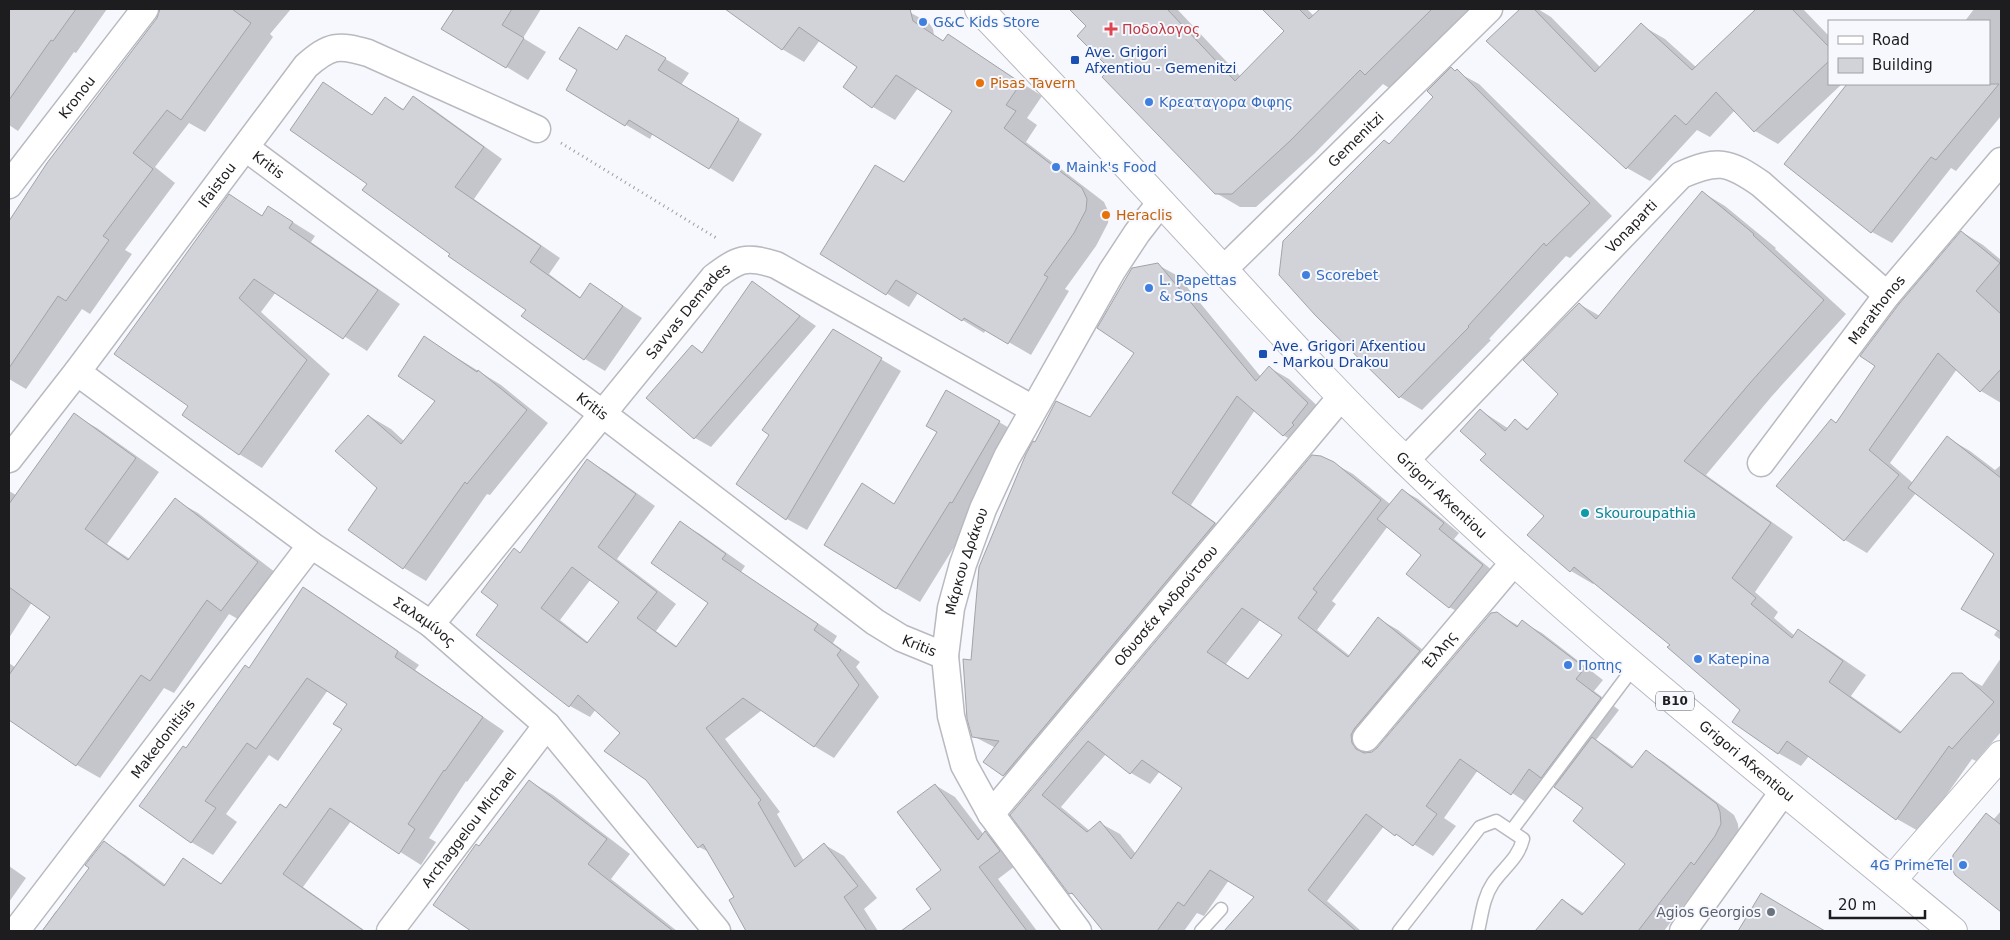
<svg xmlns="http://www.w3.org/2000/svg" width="2010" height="940" font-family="'DejaVu Sans',sans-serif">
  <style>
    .shadow { fill: #0003; fill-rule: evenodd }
    .building { fill: #d1d3d9; stroke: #a2a3a9; fill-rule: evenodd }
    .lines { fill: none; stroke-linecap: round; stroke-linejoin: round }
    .lane-casing { stroke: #b8bac0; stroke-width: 15 }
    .street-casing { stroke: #b8bac0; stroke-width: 29 }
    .secondary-casing { stroke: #b8bac0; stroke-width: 30 }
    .primary-casing { stroke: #b8bac0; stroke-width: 30 }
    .path { stroke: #9c9da1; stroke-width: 3; stroke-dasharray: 1 4; stroke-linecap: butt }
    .lane { stroke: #fff; stroke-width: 12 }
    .street { stroke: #fff; stroke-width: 26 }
    .secondary { stroke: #fff; stroke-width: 28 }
    .primary { stroke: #fff; stroke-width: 28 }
    .shop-dot { fill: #3f7fe0; stroke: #f7f8fe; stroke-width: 2 }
    .health-dot { fill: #e0444e; stroke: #f7f8fe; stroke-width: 2 }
    .transit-dot { fill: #1a4fb4; stroke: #f7f8fe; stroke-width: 2 }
    .food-dot { fill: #e8710a; stroke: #f7f8fe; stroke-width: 2 }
    .culture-dot { fill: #0f9aa8; stroke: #f7f8fe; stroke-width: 2 }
    .worship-dot { fill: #6b7280; stroke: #f7f8fe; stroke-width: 2 }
    .labels { text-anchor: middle; stroke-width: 4; stroke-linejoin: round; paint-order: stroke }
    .shield { fill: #f7f8fe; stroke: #5e5f63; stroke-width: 1 }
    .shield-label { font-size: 12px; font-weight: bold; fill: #1d1d20 }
    .shop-label { font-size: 14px; fill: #366cbe; stroke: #f7f8fe; text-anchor: start }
    .health-label { font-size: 14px; fill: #be3a42; stroke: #f7f8fe; text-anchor: start }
    .transit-label { font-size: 14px; fill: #164399; stroke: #f7f8fe; text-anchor: start }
    .food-label { font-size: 14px; fill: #c56008; stroke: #f7f8fe; text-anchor: start }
    .street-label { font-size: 14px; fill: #1d1d20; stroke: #f7f8fe }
    .culture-label { font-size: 14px; fill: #0d838f; stroke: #f7f8fe; text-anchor: start }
    .worship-label { font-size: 14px; fill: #5b616d; stroke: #f7f8fe; text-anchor: end }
  </style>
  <rect width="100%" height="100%" fill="#f7f8fe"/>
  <g class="shadow">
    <polygon points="9,9 107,9 76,53 74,52 18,131 9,125"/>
    <polygon points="161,9 291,9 270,34 273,37 205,132 189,123 155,167 175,183 125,250 132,254 90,314 82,309 26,389 9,379 9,222 48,164 158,19"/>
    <polygon points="455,9 541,9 523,38 546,52 528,80 443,28"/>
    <polygon points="726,9 904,9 929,23 933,29 934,35 944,41 948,35 1042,96 1027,118 1037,125 1026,142 1104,202 1109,213 1108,223 1096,246 1065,289 1069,291 1031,355 986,329 984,333 918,293 909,307 822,254 905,184 953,111 918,88 895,120 873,107 845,87 859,67 820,40 804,62 782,49"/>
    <polygon points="1070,9 1177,9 1241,77 1286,31 1266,11 1268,9 1307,9 1314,16 1321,9 1476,9 1451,35 1446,32 1389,88 1383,84 1314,154 1256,207 1240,207 1216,193 1112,69 1088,26"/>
    <polygon points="1521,9 1538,9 1551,17 1601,68 1641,25 1665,39 1696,67 1758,9 1803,9 1829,36 1829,84 1842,84 1778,144 1755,131 1735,110 1710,137 1697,130 1650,181 1627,168 1488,41"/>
    <polygon points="1974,9 2001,9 2001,116 1956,171 1951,168 1892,243 1872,232 1786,164 1848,84 1989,84 1989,21 1965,21"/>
    <polygon points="627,36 689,73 681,85 762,134 733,182 653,133 650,139 567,90 618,52"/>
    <polygon points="1455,71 1479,84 1612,216 1570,258 1566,256 1489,339 1491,340 1422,410 1400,397 1385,141 1391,144 1435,96"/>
    <polygon points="323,84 374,116 386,99 405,110 413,98 433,109 502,159 474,199 560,258 549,274 581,298 590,284 642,318 605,371 585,359 523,315 527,310 451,253 368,183"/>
    <polygon points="1702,192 1725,206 1776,248 1775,249 1846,314 1772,396 1706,475 1793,537 1755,592 1778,612 1774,618 1795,636 1798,631 1821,644 1866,675 1851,696 1902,732 1962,675 1982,686 2001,658 2001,732 1976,761 1972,759 1920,832 1897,819 1809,756 1801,766 1778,753 1742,709 1671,645 1595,582 1593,584 1571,571 1546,516 1487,454 1480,410 1509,429 1515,421 1529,429 1560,394 1579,304 1600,316"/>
    <polygon points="229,196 263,216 268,208 291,221 315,236 311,242 400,304 367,351 276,292 261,312 330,374 262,468 239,454 190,406"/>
    <polygon points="1962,232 1983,245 2001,260 2001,403 1981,391 1957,369 1890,463 1913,483 1948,438 1970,451 1995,470 2001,465 2001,640 1994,635 1998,629 1995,554 1916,493 1867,553 1845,540 1778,485 1836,423 1877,365"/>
    <polygon points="1158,265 1178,276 1261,377 1270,368 1289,379 1327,415 1303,447 1283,435 1255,410 1191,505 1234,536 1024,787 985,762 996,748 973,736 972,662 1090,419 1136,353"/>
    <polygon points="753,283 816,326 711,447 695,438 692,346 703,353"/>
    <polygon points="833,331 901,371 807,530 787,519 771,435"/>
    <polygon points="425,338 501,385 548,423 490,495 487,494 426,581 404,568 349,530 379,488 369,416 391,429 404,441 437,401"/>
    <polygon points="947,392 1023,436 920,602 896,588 886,499 895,505 938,432"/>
    <polygon points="74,415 97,428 159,472 107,544 130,559 175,500 198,513 280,576 245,623 229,614 174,693 164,688 100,778 77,765 10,719 9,721 9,663 16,668 52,616 32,602 9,638 9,491 16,495"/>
    <path d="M 588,461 L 607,472 L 655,506 L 617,559 L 676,604 L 656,631 L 678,647 L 710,603 L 680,523 L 700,534 L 745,566 L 741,572 L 837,636 L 833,643 L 860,662 L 856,667 L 879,697 L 834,758 L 814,746 L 762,710 L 725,739 L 780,812 L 777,814 L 804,861 L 825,845 L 844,856 L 877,898 L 864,909 L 878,931 L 747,931 L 730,901 L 736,898 L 709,852 L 699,847 L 622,733 L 596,709 L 590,717 L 570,706 L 500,605 L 521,554 ZM 591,579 L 621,602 L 589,643 L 560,620 Z"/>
    <path d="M 1333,463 L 1353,474 L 1390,504 L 1402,490 L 1418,499 L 1459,533 L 1454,539 L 1498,575 L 1466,616 L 1449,607 L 1423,555 L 1388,526 L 1332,601 L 1336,604 L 1317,630 L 1350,656 L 1379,619 L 1398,630 L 1438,662 L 1370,746 L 1371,754 L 1378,749 L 1497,613 L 1519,626 L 1522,622 L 1542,633 L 1603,680 L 1594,691 L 1619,710 L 1596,740 L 1610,749 L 1634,767 L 1646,752 L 1664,762 L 1734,815 L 1738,824 L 1739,834 L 1713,874 L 1709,872 L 1664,931 L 1536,931 L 1563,900 L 1585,914 L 1626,864 L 1585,808 L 1548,780 L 1530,805 L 1478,770 L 1444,818 L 1456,826 L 1433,856 L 1384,826 L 1327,901 L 1361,931 L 1226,931 L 1256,897 L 1229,880 L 1204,916 L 1197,913 L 1184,931 L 1104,931 L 1077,897 L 1070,893 L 1012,815 ZM 1261,619 L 1284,635 L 1249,679 L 1226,664 ZM 1106,754 L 1131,773 L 1150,784 L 1160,771 L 1184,787 L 1136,854 L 1120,834 L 1100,823 L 1090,831 L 1061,807 Z"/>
    <polygon points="304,589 325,601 419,665 415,670 504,731 467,782 466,781 429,838 436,842 421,865 351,821 303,887 364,930 363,931 42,931 56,911 58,912 91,868 104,843 125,855 166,885 184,860 222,884 286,809 343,729 348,704 328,690 278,761 269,755 226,814 237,822 213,855 191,842 186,749 250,669"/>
    <polygon points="529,781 553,795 630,854 611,879 677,931 473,931 435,905"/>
    <polygon points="935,785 955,797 984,835 985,833 1005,844 1019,863 998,879 1037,931 903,931 933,909 943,871"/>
    <polygon points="2001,811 2001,909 1996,906 1986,814 1994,819"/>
    <polygon points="9,866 26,878 9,902"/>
    <polygon points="1762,895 1785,909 1823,931 1740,931"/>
  </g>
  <g class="building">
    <polygon points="9,9 76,9 53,41 51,40 9,100"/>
    <polygon points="160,9 232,9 251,23 181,120 167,110 133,153 153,169 103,236 109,240 66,301 58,296 9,368 9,221 47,163 157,18"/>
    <polygon points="454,9 512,9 502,25 524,38 506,68 441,29"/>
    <polygon points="725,9 910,9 913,21 943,41 948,34 1021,83 1006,105 1016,111 1004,128 1082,188 1087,199 1086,210 1074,233 1044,275 1048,277 1008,344 964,318 962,321 896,280 886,295 820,254 875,165 904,182 952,111 896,75 872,108 843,87 857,67 799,27 782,50"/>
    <polygon points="1069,9 1167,9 1235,81 1284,31 1262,9 1299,9 1309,19 1320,9 1432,9 1365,75 1360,70 1290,141 1232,194 1215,194 1102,77 1110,69 1077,36 1086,26"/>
    <polygon points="1520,9 1534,9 1595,72 1641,23 1692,70 1756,9 1792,9 1829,47 1829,61 1754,132 1716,92 1686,125 1675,115 1626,169 1486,41"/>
    <polygon points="579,27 617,50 626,35 666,58 658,70 739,119 709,169 629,120 625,126 566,90 577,70 559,59"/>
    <polygon points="1451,67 1455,71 1457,69 1590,203 1546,246 1544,243 1468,326 1469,327 1399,398 1315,315 1279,275 1283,241 1384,140 1389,144 1433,97 1427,91"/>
    <polygon points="323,82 372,115 385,97 403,110 413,96 484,147 455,187 541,246 530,262 580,298 590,283 623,306 584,360 521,316 526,310 448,256 450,254 362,190 367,184 290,130"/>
    <polygon points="1847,84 1999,84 1936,160 1931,157 1871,233 1784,164"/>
    <polygon points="1702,191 1754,234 1753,235 1824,300 1750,383 1684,461 1771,523 1732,578 1756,598 1751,604 1792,638 1798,629 1843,661 1829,682 1900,733 1952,673 1962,673 1994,702 1952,749 1949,746 1896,820 1787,741 1778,754 1732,722 1740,710 1667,647 1670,645 1574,567 1570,572 1527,535 1544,516 1480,460 1486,454 1460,431 1480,409 1505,431 1515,419 1527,430 1558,394 1523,360 1579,303 1596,319"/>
    <polygon points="229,194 262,216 268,206 293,222 289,228 378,290 343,339 254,279 239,298 307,360 239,455 182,415 188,406 114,354"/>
    <polygon points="1961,231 2000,263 1976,291 2001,314 2001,369 1980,392 1938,353 1869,450 1899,475 1844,541 1776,486 1831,419 1836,423 1875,366 1860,356 1899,304"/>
    <polygon points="1158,263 1256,381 1269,366 1308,403 1292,423 1294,425 1283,436 1237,396 1172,493 1215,523 1003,776 983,762 999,741 972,737 967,719 963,659 971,660 979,567 1026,454 1033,441 1035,442 1056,401 1090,417 1134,353 1097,328 1132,268"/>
    <polygon points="752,281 800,316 694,439 646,398 692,345 702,353"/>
    <polygon points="833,329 882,358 786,520 736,484 769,435 762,430"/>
    <polygon points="424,336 477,372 478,370 527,410 467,484 465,482 403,569 348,530 377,488 335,451 368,415 401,444 435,401 398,376"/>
    <polygon points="946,390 1000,421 952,503 950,502 896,589 824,545 862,483 894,504 937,432 926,426"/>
    <polygon points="74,413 136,458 85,529 128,560 175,498 258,562 221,611 207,600 150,681 141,675 76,766 9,720 9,675 50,617 9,587 9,504"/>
    <polygon points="1947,436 2001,478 2001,632 1961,609 1994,554 1908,488"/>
    <path d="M 1312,455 L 1321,456 L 1334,462 L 1381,500 L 1313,589 L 1317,592 L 1298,618 L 1348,657 L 1378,617 L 1420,651 L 1354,729 L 1351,735 L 1352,743 L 1356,749 L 1364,753 L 1372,752 L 1377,748 L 1491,613 L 1497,612 L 1517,627 L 1522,620 L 1585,668 L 1576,679 L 1601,698 L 1541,778 L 1529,769 L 1511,795 L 1460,759 L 1426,806 L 1437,814 L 1413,846 L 1396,834 L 1395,836 L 1366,814 L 1308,890 L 1356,931 L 1224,931 L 1254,897 L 1210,870 L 1184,906 L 1178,902 L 1157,931 L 1103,931 L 1072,893 L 1069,894 L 1010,815 ZM 1242,608 L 1282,635 L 1248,679 L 1207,652 ZM 1088,741 L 1130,774 L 1142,760 L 1182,788 L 1131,859 L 1100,821 L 1087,832 L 1042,795 Z"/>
    <path d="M 587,459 L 636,494 L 598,547 L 657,592 L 637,618 L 676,647 L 708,603 L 651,563 L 680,521 L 726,554 L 722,559 L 818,624 L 814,630 L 841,650 L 837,655 L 859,685 L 814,747 L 743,698 L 706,728 L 761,800 L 758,803 L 795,867 L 824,843 L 858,886 L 844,897 L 867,931 L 746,931 L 729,900 L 734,897 L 703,844 L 698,848 L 646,780 L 604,751 L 620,733 L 578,695 L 569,707 L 476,635 L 498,605 L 481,592 L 514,548 L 520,553 ZM 572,567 L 619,602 L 587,643 L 541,608 Z"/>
    <polygon points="1402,489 1444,523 1439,529 1483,565 1449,608 1406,574 1421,555 1377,519"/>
    <polygon points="303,587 398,651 395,657 483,717 445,771 444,770 408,824 415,829 399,854 330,808 283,874 364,931 42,931 89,868 85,865 104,841 164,886 183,858 221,884 280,804 286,808 342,729 333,724 347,704 307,678 256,749 247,743 205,801 216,808 191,843 139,806 183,746 186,748 245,665 249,668"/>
    <polygon points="1592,737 1632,768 1646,750 1717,804 1720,812 1721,824 1715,836 1694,865 1691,862 1638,931 1535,931 1562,899 1582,915 1625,864 1573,821 1583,808 1554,787"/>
    <polygon points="529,780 607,839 588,864 673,931 471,931 433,905 476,844 479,846"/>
    <polygon points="935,784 978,840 985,831 1000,851 979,867 1027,931 901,931 931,909 916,889 941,870 897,812"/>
    <polygon points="1986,813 2001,825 2001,912 1955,875 1952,869 1953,855"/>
    <polygon points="1761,893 1825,931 1738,931"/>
  </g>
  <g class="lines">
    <defs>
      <g id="lane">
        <polyline points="1512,830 1634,667"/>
        <polyline points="1201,931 1221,909"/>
        <path d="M 1399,931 L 1480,827 L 1496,821 L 1523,839 C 1518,859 1504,867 1493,883 C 1483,898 1482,914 1478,931"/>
      </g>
      <g id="street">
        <path id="s1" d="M 246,148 L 603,414 L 875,622 L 901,638 L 945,656"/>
        <path id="s2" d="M 9,185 L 145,9"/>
        <path id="s3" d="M 1223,270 L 1489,9"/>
        <path id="s4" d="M 77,372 L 311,545 L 431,624 L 547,725 L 717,931"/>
        <path id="s5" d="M 9,459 L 77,372 L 306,66 C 330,45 338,44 368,53 L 537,129"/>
        <path id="s6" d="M 1405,461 L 1681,175 C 1718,159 1728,161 1761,184 L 1887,295"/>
        <path id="s7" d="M 1761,463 L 1887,295 L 2001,161"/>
        <path id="s8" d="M 431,624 L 714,277 C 738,259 746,255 776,265 L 1033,409"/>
        <path id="s9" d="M 1366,738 L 1514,562"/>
        <path id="s10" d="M 991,814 L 1341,397"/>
        <path id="s11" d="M 16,931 L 311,545"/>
        <path id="s12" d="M 390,931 L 547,725"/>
        <path id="s13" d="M 1078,931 L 991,814 L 964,765 L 951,716 L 945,656 L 951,608 L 963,564 L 983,509 L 1007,457 L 1112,271 L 1137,233 L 1161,202"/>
        <polyline points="1683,931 1783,792"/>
      </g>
      <polyline id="secondary" points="1892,880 2001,755"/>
      <g id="primary">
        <path id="s14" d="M 979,9 C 1065,98 1149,189 1233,280 C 1289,341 1345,403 1405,460 C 1578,628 1768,777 1953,931"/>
      </g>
    </defs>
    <use href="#lane" class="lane-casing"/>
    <use href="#street" class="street-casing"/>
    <use href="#secondary" class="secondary-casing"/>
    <use href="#primary" class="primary-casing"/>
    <polyline class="path" points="561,143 718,239"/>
    <use href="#lane" class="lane"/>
    <use href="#street" class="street"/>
    <use href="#secondary" class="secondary"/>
    <use href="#primary" class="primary"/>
  </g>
  <g class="shop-dot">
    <circle cx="923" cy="22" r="5"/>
    <circle cx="1149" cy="102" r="5"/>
    <circle cx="1056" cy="167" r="5"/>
    <circle cx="1306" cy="275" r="5"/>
    <circle cx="1149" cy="288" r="5"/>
    <circle cx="1698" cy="659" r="5"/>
    <circle cx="1568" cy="665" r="5"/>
    <circle cx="1963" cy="865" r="5"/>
  </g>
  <path class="health-dot" d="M1108.5 21.5h5v5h5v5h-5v5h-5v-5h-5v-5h5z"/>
  <g class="transit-dot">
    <rect x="1070" y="55" width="10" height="10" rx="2.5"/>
    <rect x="1258" y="349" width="10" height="10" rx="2.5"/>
  </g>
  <g class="food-dot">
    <circle cx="980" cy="83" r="5"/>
    <circle cx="1106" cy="215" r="5"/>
  </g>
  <circle class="culture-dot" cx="1585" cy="513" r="5"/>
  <circle class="worship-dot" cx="1771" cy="912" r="5"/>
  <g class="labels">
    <rect class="shield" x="1656" y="691.5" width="38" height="19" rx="4"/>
    <g class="shield-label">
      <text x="1675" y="705">B10</text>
    </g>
    <g class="shop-label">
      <text x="933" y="27">G&amp;C Kids Store</text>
      <text x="1159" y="107">Κρεαταγορα Φιφης</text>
      <text x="1066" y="172">Maink's Food</text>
      <text x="1316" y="280">Scorebet</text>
      <text x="1159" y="285">L. Papettas<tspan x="1159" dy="16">&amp; Sons</tspan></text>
      <text x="1708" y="664">Katepina</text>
      <text x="1578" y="670">Ποπης</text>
      <text x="1953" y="870" text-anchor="end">4G PrimeTel</text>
    </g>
    <g class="health-label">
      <text x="1122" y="34">Ποδολογος</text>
    </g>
    <g class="transit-label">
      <text x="1085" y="57">Ave. Grigori<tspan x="1085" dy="16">Afxentiou - Gemenitzi</tspan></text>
      <text x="1273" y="351">Ave. Grigori Afxentiou<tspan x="1273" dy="16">- Markou Drakou</tspan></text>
    </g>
    <g class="food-label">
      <text x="990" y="88">Pisas Tavern</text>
      <text x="1116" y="220">Heraclis</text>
    </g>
    <g class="street-label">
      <text dy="5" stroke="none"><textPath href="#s2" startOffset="111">Kronou</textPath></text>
      <text dy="5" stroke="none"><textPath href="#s3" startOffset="186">Gemenitzi</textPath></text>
      <text dy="5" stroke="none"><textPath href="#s1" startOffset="28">Kritis</textPath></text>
      <text dy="5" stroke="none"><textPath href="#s5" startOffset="344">Ifaistou</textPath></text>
      <text dy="5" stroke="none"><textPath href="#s6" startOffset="326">Vonaparti</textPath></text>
      <text dy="5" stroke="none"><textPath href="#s7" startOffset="192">Marathonos</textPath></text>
      <text dy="5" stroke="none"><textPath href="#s8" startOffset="405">Savvas Demades</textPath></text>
      <text dy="5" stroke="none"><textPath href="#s1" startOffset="432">Kritis</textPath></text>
      <text dy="5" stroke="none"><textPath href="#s14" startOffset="671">Grigori Afxentiou</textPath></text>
      <text dy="5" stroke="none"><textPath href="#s13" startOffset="410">Μάρκου Δράκου</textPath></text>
      <text dy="5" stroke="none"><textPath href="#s10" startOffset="272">Οδυσσέα Ανδρούτσου</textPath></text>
      <text dy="5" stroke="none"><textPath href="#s4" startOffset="428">Σαλαμίνος</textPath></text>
      <text dy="5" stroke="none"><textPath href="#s1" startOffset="838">Kritis</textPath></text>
      <text dy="5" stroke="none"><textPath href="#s9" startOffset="115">Έλλης</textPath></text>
      <text dy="5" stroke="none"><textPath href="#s11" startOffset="242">Makedonitisis</textPath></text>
      <text dy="5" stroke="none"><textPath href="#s14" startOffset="1076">Grigori Afxentiou</textPath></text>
      <text dy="5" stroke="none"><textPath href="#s12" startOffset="130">Archaggelou Michael</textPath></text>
    </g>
    <g class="culture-label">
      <text x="1595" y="518">Skouroupathia</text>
    </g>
    <g class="worship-label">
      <text x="1761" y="917">Agios Georgios</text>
    </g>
  </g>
  <rect width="2010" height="940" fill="none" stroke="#1d1d20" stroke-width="20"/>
  <rect x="1828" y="20" width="162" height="65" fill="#f7f8fe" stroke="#a0a0a5"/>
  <rect x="1838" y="36" width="25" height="8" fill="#ffffff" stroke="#a0a0a5"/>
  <text x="1872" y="45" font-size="15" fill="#1d1d20">Road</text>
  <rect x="1838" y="58" width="25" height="15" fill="#d1d3d9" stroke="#a0a0a5"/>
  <text x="1872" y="70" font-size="15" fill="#1d1d20">Building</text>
  <path d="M1830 910v8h95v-8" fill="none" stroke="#1d1d20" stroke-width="2.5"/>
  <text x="1838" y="910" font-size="15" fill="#1d1d20" stroke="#f7f8fe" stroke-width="4" paint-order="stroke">20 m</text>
</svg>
